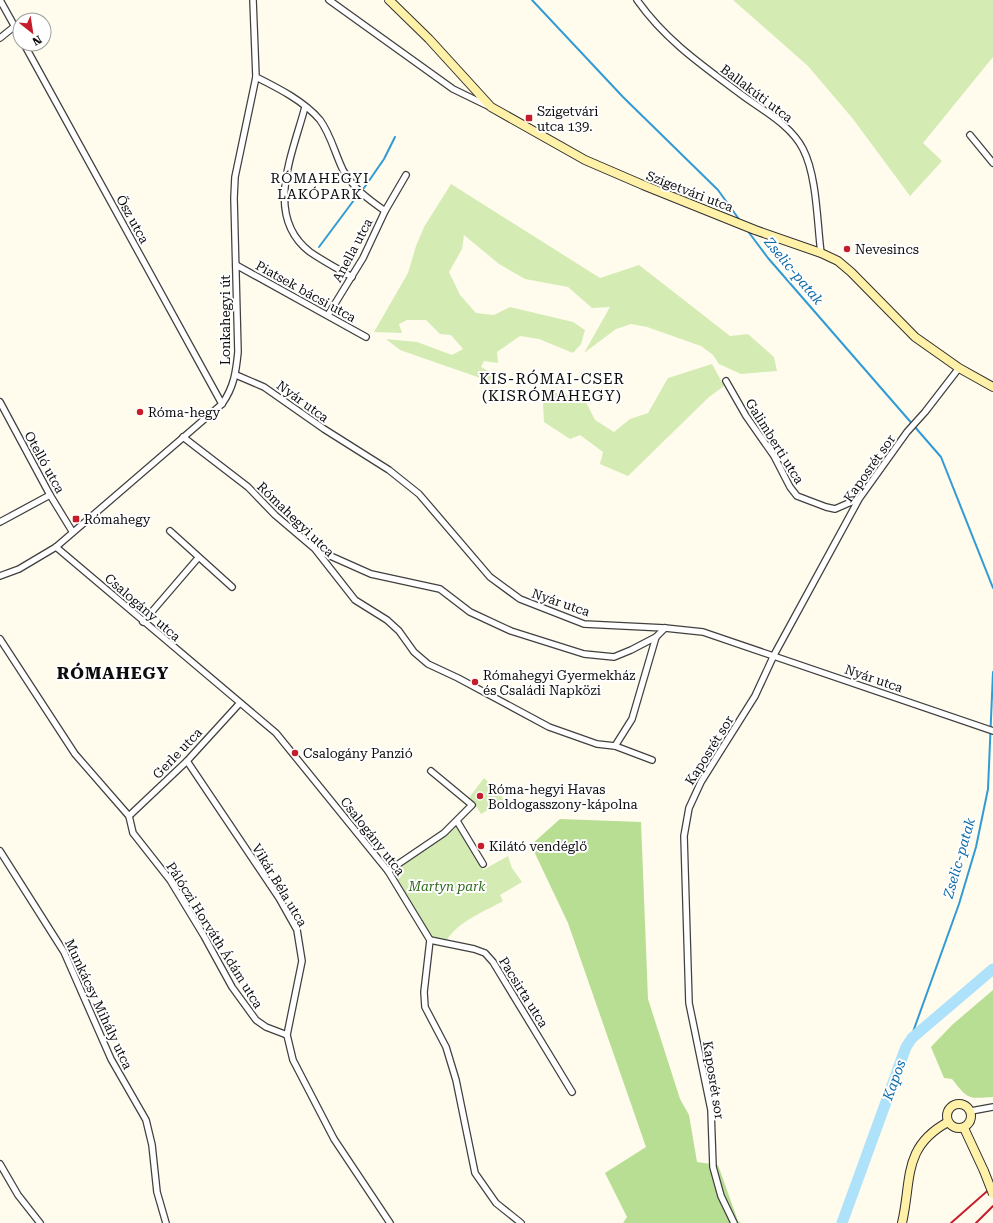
<svg xmlns="http://www.w3.org/2000/svg" width="993" height="1223" font-family="'Roboto Serif',serif">
  <style>
    .green { fill: #d4ecb4 }
    .forest { fill: #b8de93 }
    .lines { fill: none; stroke-linecap: round; stroke-linejoin: round }
    .stream { stroke: #319bd5; stroke-width: 2 }
    .river { stroke: #aee1fa; stroke-width: 11 }
    .street-casing { stroke: #404040; stroke-width: 8 }
    .secondary-casing { stroke: #2f2f2f; stroke-width: 10 }
    .street { stroke: #fff; stroke-width: 5.5 }
    .secondary { stroke: #fff1a8; stroke-width: 8 }
    .rail { stroke: #c61d2d; stroke-width: 2 }
    .secondary-bridge-casing { stroke: #2f2f2f; stroke-width: 10; stroke-linecap: butt }
    .secondary-bridge { stroke: #fff1a8; stroke-width: 8 }
    .poi-dot { fill: #c61d2d; stroke: #fff; stroke-width: 1.5 }
    .labels { text-anchor: middle; stroke-width: 4; stroke-linejoin: round; paint-order: stroke }
    .street-label { font-size: 13px; fill: #0d0d0d; stroke: #fff }
    .poi-label { font-size: 13px; fill: #0d0d0d; stroke: #fff; text-anchor: start }
    .park-label { font-size: 13px; font-style: italic; fill: #2e6919; stroke: #fff }
    .neighbourhood-label { font-size: 14px; letter-spacing: 1px; fill: #0d0d0d; stroke: #fff }
    .water-label { font-size: 14px; font-style: italic; fill: #0f6ba7; stroke: #fff }
    .quarter-label { font-size: 15px; letter-spacing: 1px; fill: #0d0d0d; stroke: #fff }
    .district-label { font-size: 17px; font-weight: bold; letter-spacing: 1px; fill: #0d0d0d; stroke: #fff }
  </style>
  <rect width="100%" height="100%" fill="#fffbed"/>
  <g class="green">
    <polygon points="733,0 993,0 993,57 923,143 942,161 910,196 853,119 808,66"/>
    <polygon points="451,184 600,278 639,265 730,336 748,334 774,357 777,371 741,374 719,364 713,355 701,346 647,327 631,324 616,329 584,353 610,307 592,308 568,287 525,279 499,264 464,235 462,249 449,272 460,295 476,313 494,315 510,307 573,322 585,330 581,344 573,353 539,339 520,336 497,352 498,363 484,361 481,367 494,374 489,381 400,350 386,339 417,342 452,355 463,349 451,335 440,334 426,320 407,320 399,324 402,333 374,332 408,273 416,246 424,227"/>
    <polygon points="712,364 724,386 709,397 628,476 600,464 603,452 580,435 570,439 544,422 543,403 556,393 584,398 595,420 614,432 630,419 648,413 668,378"/>
    <polygon points="484,778 501,795 504,801 481,814 475,804 469,798"/>
    <path d="M 458,825 L 483,870 L 508,856 L 512,868 L 522,882 L 500,895 L 503,901 C 484,912 456,922 446,942 L 432,937 L 395,875 L 397,869 Z"/>
  </g>
  <g class="forest">
    <polygon points="560,819 641,822 648,999 680,1099 689,1115 697,1162 718,1165 738,1221 741,1223 623,1223 627,1217 605,1173 646,1147 568,923 531,845"/>
    <path d="M 993,990 L 993,1097 C 967,1099 968,1099 952,1079 L 944,1078 L 931,1047 L 952,1025 Z"/>
  </g>
  <g class="lines">
    <g class="stream">
      <polyline points="532,0 623,97 718,190 741,222"/>
      <polyline points="364,188 384,159 395,137"/>
      <polyline points="747,230 768,258 941,457 993,588"/>
      <polyline points="319,247 357,196"/>
      <polyline points="909,1043 959,904 976,847 988,789 993,672"/>
    </g>
    <polyline class="river" points="842,1223 906,1047 912,1038 993,969"/>
    <defs>
      <g id="street">
        <polyline points="0,0 20,36"/>
        <polyline points="329,0 453,89 488,106"/>
        <path d="M 637,0 C 665,40 703,66 742,95 C 762,110 791,125 803,149 C 817,176 817,222 821,253"/>
        <polyline points="0,38 15,26"/>
        <polyline points="24,44 222,404"/>
        <path d="M 256,77 C 278,88 304,101 320,120 C 331,135 335,154 343,170 C 353,188 368,199 385,211"/>
        <path d="M 305,107 C 293,153 263,216 310,252 C 323,261 338,269 352,277"/>
        <polyline points="970,135 993,163"/>
        <polyline points="236,265 366,337"/>
        <polyline points="328,315 363,258 385,211 406,175"/>
        <polyline points="236,375 264,387 324,429 389,470 419,494 490,577 520,599 584,624 665,628 703,632 993,731"/>
        <polyline points="726,381 746,416 774,456 790,487 797,496 826,507 835,509 858,499"/>
        <polyline points="0,402 50,495 72,531"/>
        <polyline points="183,437 248,487 275,515 315,549 355,600 387,620 399,631 414,652 428,664 458,678 549,727 597,744 615,746 632,719 656,637 665,628"/>
        <polyline points="0,522 50,495"/>
        <polyline points="170,531 232,587"/>
        <polyline points="56,547 276,733 388,871 430,940 424,992 425,1007 446,1047 456,1080 475,1173 496,1203 521,1223"/>
        <polyline points="317,550 371,574 440,589 470,612 511,631 584,654 614,657 631,650 656,637"/>
        <path d="M 0,576 L 19,569 L 56,547 L 222,404 C 234,387 236,372 238,352 L 234,198 L 235,177 L 256,77 L 253,0"/>
        <polyline points="143,622 198,558"/>
        <polyline points="0,639 75,754 129,816 133,833 170,880 204,936 232,987 256,1020 266,1027 287,1035"/>
        <polyline points="615,746 652,760"/>
        <polyline points="187,761 279,898 297,930 302,961 287,1035 293,1060 334,1139 390,1223"/>
        <polyline points="129,816 187,761 239,704"/>
        <polyline points="457,821 483,864"/>
        <polyline points="0,851 64,952 111,1059 146,1120 152,1145 157,1192 166,1223"/>
        <polyline points="388,871 444,833 472,805 431,771"/>
        <polyline points="430,940 474,949 485,953 493,962 572,1092"/>
        <polyline points="971,1111 993,1107"/>
        <polyline points="0,1164 18,1195 40,1223"/>
        <polyline points="734,1223 721,1196 713,1167 711,1110 689,1003 684,836 689,808 701,782 755,696 774,655 859,499 907,432 925,412 959,368"/>
      </g>
      <g id="secondary">
        <polyline points="389,0 429,39 491,107 585,160 643,185 755,230 821,253 838,261 851,272 915,337 959,368 993,387"/>
        <circle cx="959" cy="1116" r="12"/>
        <polyline points="964,1128 984,1171"/>
        <path d="M 902,1223 C 912,1180 902,1147 948,1122"/>
      </g>
    </defs>
    <use href="#street" class="street-casing"/>
    <use href="#secondary" class="secondary-casing"/>
    <use href="#street" class="street"/>
    <use href="#secondary" class="secondary"/>
    <g class="rail">
      <polyline points="951,1223 993,1186"/>
      <polyline points="976,1223 993,1206"/>
    </g>
    <defs>
      <polyline id="secondary-bridge" points="984,1171 993,1194"/>
    </defs>
    <use href="#secondary-bridge" class="secondary-bridge-casing"/>
    <use href="#secondary-bridge" class="secondary-bridge"/>
  </g>
  <g class="poi-dot">
    <rect x="525" y="114" width="8" height="8" rx="2"/>
    <circle cx="847" cy="249" r="4"/>
    <circle cx="140" cy="412" r="4"/>
    <rect x="72" y="515" width="8" height="8" rx="2"/>
    <circle cx="475" cy="682" r="4"/>
    <circle cx="295" cy="753" r="4"/>
    <circle cx="480" cy="796" r="4"/>
    <circle cx="481" cy="846" r="4"/>
  </g>
  <g class="labels">
    <g class="street-label">
      <text transform="translate(757 93) rotate(37)" y="5">Ballakúti utca</text>
      <text transform="translate(690 191) rotate(21)" y="5">Szigetvári utca</text>
      <text transform="translate(133 219) rotate(61)" y="5">Ősz utca</text>
      <text transform="translate(352 250) rotate(-62)" y="5">Anella utca</text>
      <text transform="translate(306 291) rotate(29)" y="5">Piatsek bácsi utca</text>
      <text transform="translate(225 320) rotate(-90)" y="5">Lonkahegyi út</text>
      <text transform="translate(303 401) rotate(36)" y="5">Nyár utca</text>
      <text transform="translate(775 441) rotate(58)" y="5">Galimberti utca</text>
      <text transform="translate(45 462) rotate(61)" y="5">Otelló utca</text>
      <text transform="translate(869 468) rotate(-55)" y="5">Kaposrét sor</text>
      <text transform="translate(296 519) rotate(44)" y="5">Rómahegyi utca</text>
      <text transform="translate(561 602) rotate(19)" y="5">Nyár utca</text>
      <text transform="translate(143 607) rotate(41)" y="5">Csalogány utca</text>
      <text transform="translate(874 678) rotate(19)" y="5">Nyár utca</text>
      <text transform="translate(709 750) rotate(-58)" y="5">Kaposrét sor</text>
      <text transform="translate(177 753) rotate(-46)" y="5">Gerle utca</text>
      <text transform="translate(373 836) rotate(52)" y="5">Csalogány utca</text>
      <text transform="translate(280 885) rotate(59)" y="5">Vikár Béla utca</text>
      <text transform="translate(215 935) rotate(58)" y="5">Pálóczi Horváth Ádám utca</text>
      <text transform="translate(524 992) rotate(58)" y="5">Pacsirta utca</text>
      <text transform="translate(99 1004) rotate(65)" y="5">Munkácsy Mihály utca</text>
      <text transform="translate(714 1080) rotate(81)" y="5">Kaposrét sor</text>
    </g>
    <g class="poi-label">
      <text x="537" y="116">Szigetvári<tspan x="537" dy="15">utca 139.</tspan></text>
      <text x="855" y="254">Nevesincs</text>
      <text x="148" y="417">Róma-hegy</text>
      <text x="84" y="524">Rómahegy</text>
      <text x="483" y="680">Rómahegyi Gyermekház<tspan x="483" dy="15">és Családi Napközi</tspan></text>
      <text x="303" y="758">Csalogány Panzió</text>
      <text x="488" y="794">Róma-hegyi Havas<tspan x="488" dy="15">Boldogasszony-kápolna</tspan></text>
      <text x="489" y="851">Kilátó vendéglő</text>
    </g>
    <g class="park-label">
      <text x="447" y="891">Martyn park</text>
    </g>
    <g class="neighbourhood-label">
      <text x="320" y="183">RÓMAHEGYI<tspan x="320" dy="16">LAKÓPARK</tspan></text>
    </g>
    <g class="water-label">
      <text transform="translate(794 271) rotate(50)" y="5">Zselic-patak</text>
      <text transform="translate(959 858) rotate(-74)" y="5">Zselic-patak</text>
      <text transform="translate(894 1080) rotate(-70)" y="5">Kapos</text>
    </g>
    <g class="quarter-label">
      <text x="552" y="384">KIS-RÓMAI-CSER<tspan x="552" dy="17">(KISRÓMAHEGY)</tspan></text>
    </g>
    <g class="district-label">
      <text x="113" y="679">RÓMAHEGY</text>
    </g>
  </g>
  <g transform="translate(32 32) rotate(150)"><circle r="19" fill="#ffffff" stroke="#9e9e9e"/>
  <path d="M0-3L7 15L0 10L-7 15Z" fill="#c61d2d"/>
  <text y="-6" font-size="11" font-weight="bold" text-anchor="middle" fill="#0d0d0d">N</text>
  </g>
</svg>
